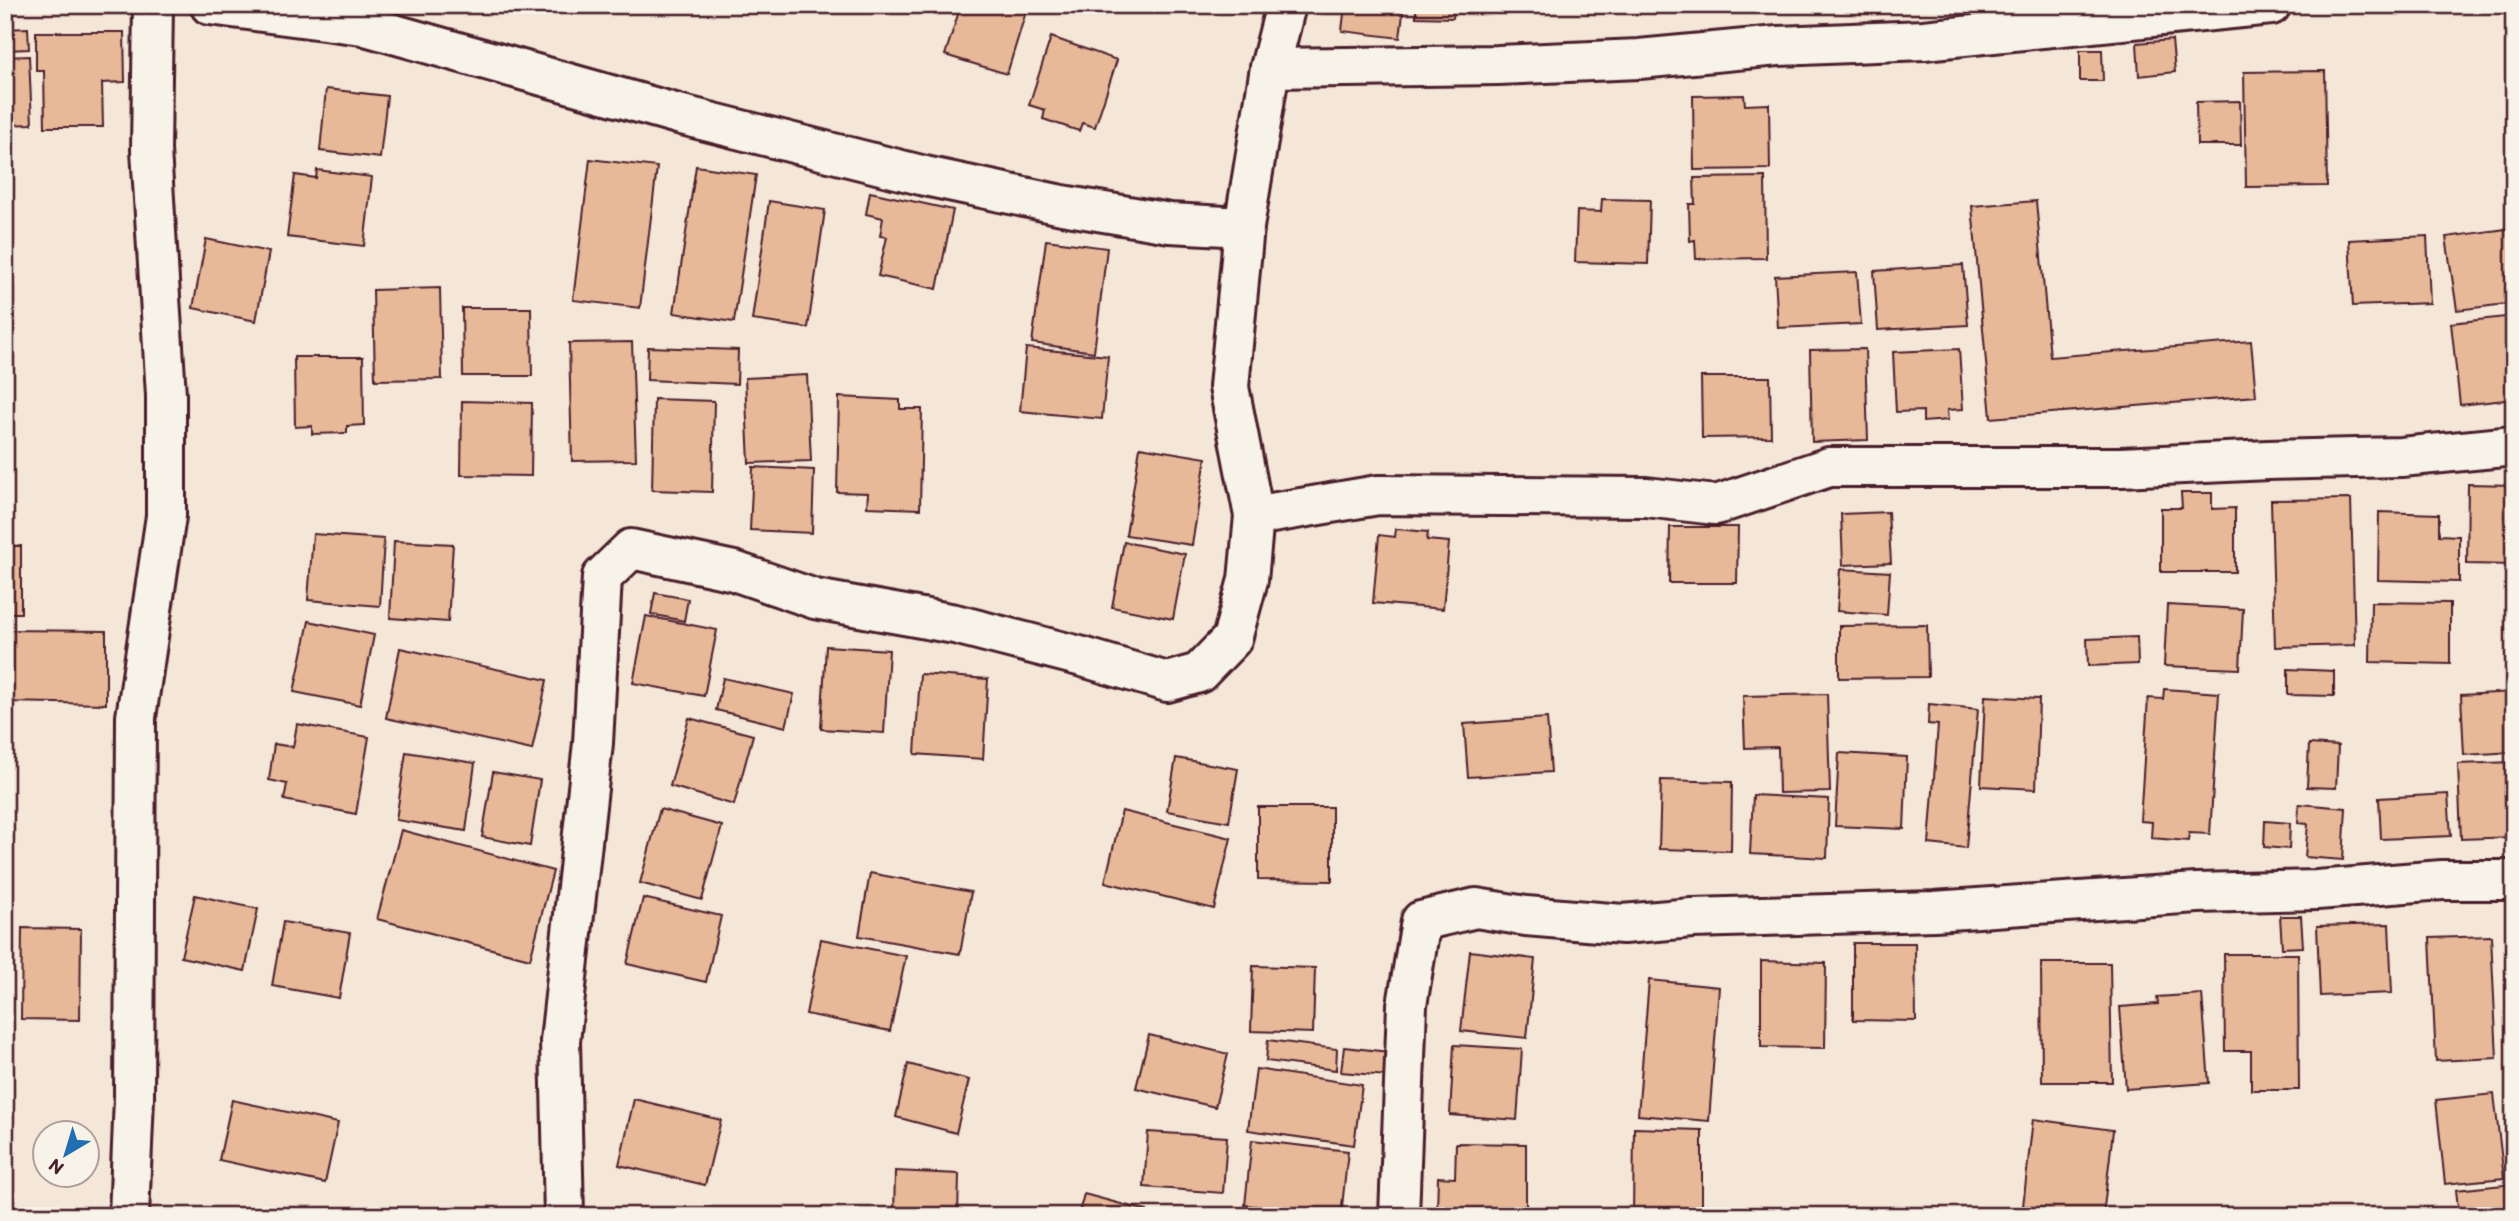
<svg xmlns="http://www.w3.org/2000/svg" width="2519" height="1221" font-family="Itim,sans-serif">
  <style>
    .building { fill: #e8b999; stroke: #4a1f2b; stroke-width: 2 }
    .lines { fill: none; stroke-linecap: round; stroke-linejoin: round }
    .minor-casing { stroke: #4a1f2b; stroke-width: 44 }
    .minor { stroke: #f7f3e8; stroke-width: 38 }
  </style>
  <rect width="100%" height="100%" fill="#f4e7d8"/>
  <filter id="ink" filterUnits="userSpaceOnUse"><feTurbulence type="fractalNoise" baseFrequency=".0143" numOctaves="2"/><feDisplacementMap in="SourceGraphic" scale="14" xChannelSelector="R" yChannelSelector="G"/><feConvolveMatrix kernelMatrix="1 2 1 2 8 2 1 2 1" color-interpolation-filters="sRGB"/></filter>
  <g filter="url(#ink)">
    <g class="building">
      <polygon points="480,5 515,5 513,14"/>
      <polygon points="961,5 1028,5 1007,74 945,55"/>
      <polygon points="1345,5 1404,5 1400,38 1342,31"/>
      <polygon points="1416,5 1461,5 1461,8 1454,8 1453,18 1416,17"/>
      <polygon points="1610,5 1668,5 1668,9 1610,8"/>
      <polygon points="28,28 29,49 5,50 5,29"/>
      <polygon points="36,32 124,32 125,82 102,83 103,127 45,127 44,71 36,71"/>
      <polygon points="1051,37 1117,60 1095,127 1082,123 1079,131 1043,119 1045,110 1029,105"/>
      <polygon points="2172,40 2175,72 2139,76 2137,43"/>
      <polygon points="2080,50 2102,50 2103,81 2080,81"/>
      <polygon points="29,56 32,124 5,125 5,57"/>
      <polygon points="2325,71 2327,186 2246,187 2244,72"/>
      <polygon points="326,89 387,96 380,158 320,151"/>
      <polygon points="1744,95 1745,105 1769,104 1770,169 1694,170 1693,96"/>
      <polygon points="2240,101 2241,145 2197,145 2196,102"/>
      <polygon points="590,159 657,167 640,308 573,300"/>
      <polygon points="696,166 756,175 734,322 674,313"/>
      <polygon points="317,170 372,177 364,246 287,237 295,175 316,178"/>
      <polygon points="1765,177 1766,258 1696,259 1695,240 1690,241 1689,204 1695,204 1694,178"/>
      <polygon points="870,192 953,210 937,289 878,276 887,237 880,236 883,218 866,214"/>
      <polygon points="1602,199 1650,200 1648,264 1575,262 1577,211 1601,212"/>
      <polygon points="769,201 825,210 808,328 752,320"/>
      <polygon points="2036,201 2050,357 2251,341 2256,396 1991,418 1972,206"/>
      <polygon points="2514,228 2514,303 2457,310 2446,237"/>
      <polygon points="2427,236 2430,303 2353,306 2349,240"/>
      <polygon points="206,239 269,252 256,321 193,308"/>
      <polygon points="1046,240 1107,248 1094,352 1032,343"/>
      <polygon points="1963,265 1968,325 1878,330 1874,271"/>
      <polygon points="1857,272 1861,324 1778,328 1775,276"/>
      <polygon points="440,288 442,379 375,380 373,290"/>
      <polygon points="462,308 531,308 532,376 463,376"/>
      <polygon points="2514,316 2514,399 2460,405 2451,323"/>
      <polygon points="632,342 636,460 572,461 569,343"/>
      <polygon points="648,347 738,350 737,384 647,380"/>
      <polygon points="1026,348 1108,356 1102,419 1020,411"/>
      <polygon points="1865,349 1868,440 1812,442 1810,350"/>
      <polygon points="1959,349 1963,409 1947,410 1948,420 1923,422 1923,411 1896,412 1893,352"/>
      <polygon points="294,357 363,357 364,425 347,426 347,433 312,434 312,426 295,427"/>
      <polygon points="807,375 811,461 749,463 745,378"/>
      <polygon points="1701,377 1770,377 1771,437 1702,438"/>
      <polygon points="839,397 900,400 900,409 922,409 920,509 867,507 868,493 837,492"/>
      <polygon points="654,399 714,401 712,492 652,490"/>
      <polygon points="462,401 532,403 531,476 461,475"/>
      <polygon points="1140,447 1206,458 1192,545 1126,535"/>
      <polygon points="753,467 814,470 812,533 750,530"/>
      <polygon points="2468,484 2514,485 2514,565 2467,564"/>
      <polygon points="2181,493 2212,493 2212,509 2235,508 2235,572 2161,572 2161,508 2182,508"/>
      <polygon points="2351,499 2355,645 2275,647 2271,500"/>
      <polygon points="1888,512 1891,563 1843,565 1841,514"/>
      <polygon points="2379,512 2439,514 2439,535 2459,536 2459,582 2378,580"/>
      <polygon points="1670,527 1738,527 1737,583 1669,583"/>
      <polygon points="1396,529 1428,532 1427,540 1449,542 1443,609 1373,603 1379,535 1395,537"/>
      <polygon points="313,534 384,539 380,606 308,600"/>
      <polygon points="394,541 453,544 448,622 390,618"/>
      <polygon points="1124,542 1185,554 1173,619 1112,607"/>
      <rect x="5" y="546" width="16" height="67"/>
      <polygon points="1840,569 1890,572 1887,615 1837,611"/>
      <polygon points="655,593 688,599 684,621 651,614"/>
      <polygon points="2371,602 2450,603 2450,664 2370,662"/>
      <polygon points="2167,605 2243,609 2240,669 2164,666"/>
      <polygon points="646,616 717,630 704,696 633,683"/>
      <polygon points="309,621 374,635 360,705 294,692"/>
      <polygon points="1927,625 1928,677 1839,678 1839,626"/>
      <polygon points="5,630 106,631 106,704 5,702"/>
      <polygon points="2137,637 2138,664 2088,666 2087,639"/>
      <polygon points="826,646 889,650 884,733 821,729"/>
      <polygon points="400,648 547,680 532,750 386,718"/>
      <polygon points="2288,669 2334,671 2334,696 2288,695"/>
      <polygon points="920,674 988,679 983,759 915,754"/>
      <polygon points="723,678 794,694 786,727 716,710"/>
      <polygon points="2164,689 2219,693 2210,834 2189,833 2188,841 2151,838 2152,822 2140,821 2148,698 2163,699"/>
      <polygon points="2514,692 2514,752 2464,755 2461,695"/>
      <polygon points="1827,694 1830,792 1779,793 1778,747 1745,748 1743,696"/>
      <polygon points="1985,696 2039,699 2036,789 1981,786"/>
      <polygon points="1929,704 1978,709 1966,848 1929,844 1938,725 1928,724"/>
      <polygon points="689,718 753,735 734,805 670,786"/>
      <polygon points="1547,718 1551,772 1468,777 1464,724"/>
      <polygon points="297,724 369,737 356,814 284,800 287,784 269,780 274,744 293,747"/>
      <polygon points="2309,744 2338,746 2336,788 2307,787"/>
      <polygon points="406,752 475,763 466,831 396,820"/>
      <polygon points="1839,753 1907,757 1904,829 1835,826"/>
      <polygon points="1176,758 1238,769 1229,822 1167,811"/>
      <polygon points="2514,762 2514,837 2461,839 2458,764"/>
      <polygon points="493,772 540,780 530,846 482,837"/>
      <polygon points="1661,780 1732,782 1731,851 1659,849"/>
      <polygon points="2448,794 2451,836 2381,839 2379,798"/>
      <polygon points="1753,795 1829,799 1827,858 1750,854"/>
      <polygon points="2299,804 2346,808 2343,860 2305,857 2308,824 2298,823"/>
      <polygon points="1258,807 1332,807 1332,881 1258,880"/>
      <polygon points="660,809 722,826 702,900 640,883"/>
      <polygon points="1122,811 1231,838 1214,909 1105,882"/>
      <polygon points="2265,821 2290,823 2289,849 2264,847"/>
      <polygon points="401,830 553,871 530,959 377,919"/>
      <polygon points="870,873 971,892 960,954 859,936"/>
      <polygon points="195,895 258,909 245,971 181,957"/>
      <polygon points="643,898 721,916 706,982 627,964"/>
      <polygon points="2280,916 2301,916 2303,947 2282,948"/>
      <polygon points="283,922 350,933 339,998 272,986"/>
      <polygon points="2389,924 2392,993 2320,996 2317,926"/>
      <polygon points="22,928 81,929 80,1020 21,1019"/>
      <polygon points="2491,936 2497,1058 2436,1061 2430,938"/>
      <polygon points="821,939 906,956 890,1031 806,1014"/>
      <polygon points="1853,943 1915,943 1916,1021 1853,1020"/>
      <polygon points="1470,951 1535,959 1527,1038 1461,1031"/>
      <polygon points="2224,954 2298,954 2299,1090 2251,1090 2251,1051 2225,1051"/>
      <polygon points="1761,961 1826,963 1825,1048 1761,1047"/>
      <polygon points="2041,963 2110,963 2112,1082 2042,1082"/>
      <polygon points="1253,966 1315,968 1313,1033 1251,1031"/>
      <polygon points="1649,980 1719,987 1709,1121 1638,1115"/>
      <polygon points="2202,994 2209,1083 2126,1089 2120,1007 2158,1004 2157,997"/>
      <polygon points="2507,1001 2514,1001 2514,1062"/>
      <polygon points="1149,1035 1228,1054 1215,1107 1136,1088"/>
      <polygon points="1268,1040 1337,1049 1336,1070 1266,1061"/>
      <polygon points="1454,1045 1522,1049 1517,1120 1450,1115"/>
      <polygon points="1344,1047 1389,1052 1387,1076 1341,1072"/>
      <polygon points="908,1064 969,1080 956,1133 896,1117"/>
      <polygon points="1256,1069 1362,1085 1354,1145 1248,1130"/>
      <polygon points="2494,1094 2504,1178 2445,1184 2436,1100"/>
      <polygon points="634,1099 721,1120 705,1185 619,1165"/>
      <polygon points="232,1100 338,1123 325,1183 219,1160"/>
      <polygon points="2033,1119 2113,1130 2103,1216 2030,1216 2031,1207 2023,1206"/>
      <polygon points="1634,1128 1702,1130 1702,1214 1633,1214"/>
      <polygon points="1148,1132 1227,1137 1223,1193 1144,1187"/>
      <polygon points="1252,1140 1348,1151 1341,1216 1245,1205"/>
      <polygon points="1456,1143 1526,1144 1526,1216 1455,1216 1455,1211 1437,1211 1438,1177 1455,1178"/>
      <polygon points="895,1171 959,1174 958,1216 894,1216"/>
      <polygon points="2513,1184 2514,1216 2459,1216 2456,1190"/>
      <polygon points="1084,1194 1147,1211 1146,1216 1078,1216"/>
    </g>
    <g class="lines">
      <defs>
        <g id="minor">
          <polyline points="210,5 362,25 678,114 925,176 1062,205 1170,223 1244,227"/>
          <polyline points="1270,68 1498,65 1639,59 1778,46 1924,40 2271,5"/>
          <polyline points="1254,516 1378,495 1646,497 1716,505 1829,467 2121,467 2268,460 2401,457 2514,446"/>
          <polyline points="129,1216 134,1098 136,717 166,516 166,395 151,150 153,5"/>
          <polyline points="564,1216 560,1041 593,743 602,577 631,549 734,571 815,599 955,624 1083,657 1167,682 1199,673 1232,639 1248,580 1254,516 1229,387 1244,227 1270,68 1286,5"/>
          <polyline points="1399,1216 1407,1005 1421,921 1476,908 1526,916 1623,924 1692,918 1934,911 2197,893 2317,890 2442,880 2514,880"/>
        </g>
      </defs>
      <use href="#minor" class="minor-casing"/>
      <use href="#minor" class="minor"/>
    </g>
  </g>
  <rect width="2519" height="1221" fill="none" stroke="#f7f3e8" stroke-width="28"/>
  <rect x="14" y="14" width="2491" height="1193" fill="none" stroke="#4a1f2b" stroke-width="2.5" filter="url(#ink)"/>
  <g transform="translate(66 1154) rotate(218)"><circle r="33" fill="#f7f3e8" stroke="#b29e9c" stroke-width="2"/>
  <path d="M0-5L12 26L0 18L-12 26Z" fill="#1f6fb2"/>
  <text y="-10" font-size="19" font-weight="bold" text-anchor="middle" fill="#4a1f2b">N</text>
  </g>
</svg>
